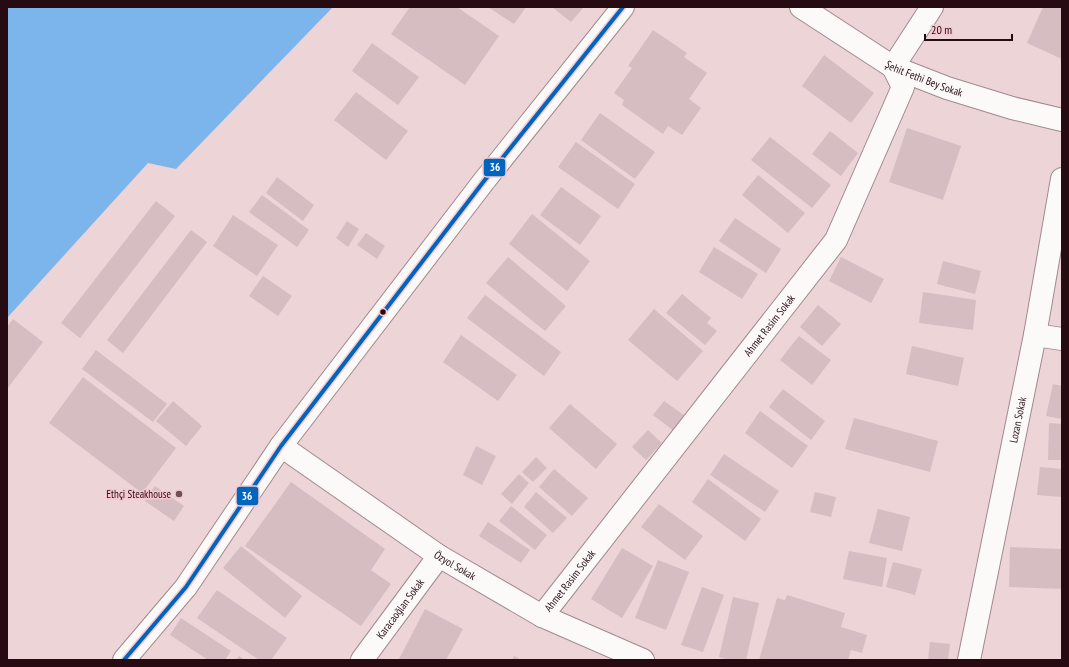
<svg xmlns="http://www.w3.org/2000/svg" width="1069" height="667" font-family="'PT Sans Narrow',sans-serif">
  <style>
    .water { fill: #7bb5ec }
    .building { fill: #d5bdc1 }
    .lines { fill: none; stroke-linecap: round; stroke-linejoin: round }
    .minor-casing { stroke: #a08a8e; stroke-width: 24 }
    .primary-casing { stroke: #a08a8e; stroke-width: 24 }
    .minor { stroke: #fcf9f9; stroke-width: 22 }
    .primary { stroke: #fcf9f9; stroke-width: 22 }
    .bus-1-casing { stroke: #f6c9d0; stroke-width: 7 }
    .bus-1 { stroke: #0065bd; stroke-width: 4 }
    .bus-dot { fill: #260c12; stroke: #f6c9d0; stroke-width: 1.5 }
    .poi-dot { fill: #6b5257; stroke: #f6c9d0; stroke-width: 1.5 }
    .labels { text-anchor: middle; stroke-width: 3; stroke-linejoin: round; paint-order: stroke }
    .street-label { font-size: 11px; fill: #260c12; stroke: #f6c9d0 }
    .poi-label { font-size: 11px; fill: #260c12; stroke: #f6c9d0; text-anchor: end }
    .line-badge { stroke: #f6c9d0; stroke-width: 1.5 }
    .badge-label { font-size: 11px; text-anchor: middle; font-weight: bold; fill: #fff }
  </style>
  <rect width="100%" height="100%" fill="#ecd4d7"/>
  <polygon class="water" points="7,7 333,7 176,169 148,163 7,318"/>
  <g class="building">
    <polygon points="410,7 457,7 499,36 465,85 391,34"/>
    <polygon points="488,7 526,7 514,24"/>
    <polygon points="552,7 584,7 571,22"/>
    <polygon points="1043,7 1062,7 1062,59 1027,43"/>
    <polygon points="653,30 687,53 684,57 707,73 689,99 701,108 682,135 668,126 663,134 622,105 624,100 614,93 632,68 628,66"/>
    <polygon points="372,43 419,77 398,105 352,71"/>
    <polygon points="824,55 874,93 851,123 802,86"/>
    <polygon points="356,92 408,131 386,160 334,120"/>
    <polygon points="600,113 655,152 635,179 581,140"/>
    <polygon points="907,128 961,146 943,200 889,182"/>
    <polygon points="830,131 858,153 841,176 812,154"/>
    <polygon points="770,137 831,185 812,208 751,160"/>
    <polygon points="576,142 635,184 618,209 558,167"/>
    <polygon points="758,175 805,213 788,233 742,195"/>
    <polygon points="277,177 314,205 303,221 266,193"/>
    <polygon points="561,187 601,216 580,245 540,215"/>
    <polygon points="262,195 309,230 297,247 249,212"/>
    <polygon points="156,201 175,216 80,338 61,323"/>
    <polygon points="532,214 590,261 567,291 509,244"/>
    <polygon points="233,215 278,245 257,276 213,246"/>
    <polygon points="735,218 781,249 766,273 719,241"/>
    <polygon points="347,221 359,229 348,247 336,238"/>
    <polygon points="191,230 207,242 123,353 107,340"/>
    <polygon points="366,233 385,246 377,259 357,245"/>
    <polygon points="714,247 758,274 742,299 699,272"/>
    <polygon points="508,257 566,306 545,331 486,283"/>
    <polygon points="841,257 884,279 871,303 829,281"/>
    <polygon points="943,261 981,271 975,294 937,284"/>
    <polygon points="263,276 292,296 278,316 249,296"/>
    <polygon points="923,292 976,300 973,330 919,323"/>
    <polygon points="682,294 711,318 707,323 717,331 705,345 666,313"/>
    <polygon points="485,295 561,352 544,376 467,318"/>
    <polygon points="818,305 841,324 822,346 800,327"/>
    <polygon points="654,309 703,351 677,381 628,340"/>
    <polygon points="13,319 43,342 7,389 7,327"/>
    <polygon points="461,335 517,375 498,401 443,362"/>
    <polygon points="799,336 831,360 812,385 780,360"/>
    <polygon points="912,346 964,358 958,386 906,374"/>
    <polygon points="96,350 167,404 153,422 82,369"/>
    <polygon points="83,377 176,448 142,493 49,423"/>
    <polygon points="1053,384 1062,386 1062,419 1046,416"/>
    <polygon points="783,389 825,421 811,440 769,407"/>
    <polygon points="173,401 202,426 186,446 156,421"/>
    <polygon points="664,401 685,416 674,431 653,415"/>
    <polygon points="570,404 617,444 596,469 549,428"/>
    <polygon points="760,411 808,446 792,468 745,433"/>
    <polygon points="854,418 938,441 930,472 845,449"/>
    <polygon points="1049,423 1062,424 1062,460 1048,460"/>
    <polygon points="648,430 662,443 646,460 632,447"/>
    <polygon points="476,446 496,456 482,485 463,475"/>
    <polygon points="724,454 779,491 765,512 710,475"/>
    <polygon points="536,457 547,468 533,482 522,472"/>
    <polygon points="1040,467 1062,469 1062,497 1037,495"/>
    <polygon points="554,469 588,498 572,516 539,487"/>
    <polygon points="519,474 529,483 512,504 501,494"/>
    <polygon points="708,479 761,519 745,541 692,502"/>
    <polygon points="291,482 385,549 371,570 391,584 361,626 245,546"/>
    <polygon points="155,486 184,506 174,521 145,501"/>
    <polygon points="536,492 567,518 553,533 524,507"/>
    <polygon points="815,492 836,497 831,517 810,512"/>
    <polygon points="659,504 703,536 685,560 641,527"/>
    <polygon points="511,506 547,535 535,550 499,521"/>
    <polygon points="878,509 910,517 902,551 869,543"/>
    <polygon points="488,522 530,550 521,563 479,536"/>
    <polygon points="241,546 302,596 285,618 223,568"/>
    <polygon points="1010,547 1062,549 1062,589 1009,587"/>
    <polygon points="622,548 653,566 622,618 591,599"/>
    <polygon points="849,551 887,558 882,587 843,579"/>
    <polygon points="658,560 689,572 666,630 635,618"/>
    <polygon points="893,562 922,569 915,595 886,587"/>
    <polygon points="702,587 724,595 703,652 681,645"/>
    <polygon points="217,590 287,638 271,660 259,660 197,618"/>
    <polygon points="787,595 845,613 841,627 867,635 862,653 851,650 848,660 759,660 777,598 785,600"/>
    <polygon points="733,597 759,603 746,660 730,660 719,657"/>
    <polygon points="425,609 463,629 446,660 400,660 399,659"/>
    <polygon points="181,618 231,651 225,660 208,660 170,635"/>
    <polygon points="930,642 950,644 948,660 928,660"/>
    <polygon points="239,656 245,660 236,660"/>
    <polygon points="514,656 522,660 512,660"/>
  </g>
  <g class="lines">
    <defs>
      <g id="minor">
        <path id="s1" d="M 801,7 L 893,67 L 947,88 L 1012,108 L 1062,120"/>
        <polyline points="1035,335 1062,339"/>
        <path id="s2" d="M 281,446 L 439,556 L 542,616 L 643,660"/>
        <path id="s3" d="M 542,616 L 836,240 L 903,87 L 893,67 L 932,7"/>
        <path id="s4" d="M 362,660 L 439,556"/>
        <path id="s5" d="M 969,660 L 1035,335 L 1062,179"/>
      </g>
      <polyline id="primary" points="124,660 186,587 281,446 484,181 623,7"/>
    </defs>
    <use href="#minor" class="minor-casing"/>
    <use href="#primary" class="primary-casing"/>
    <use href="#minor" class="minor"/>
    <use href="#primary" class="primary"/>
    <defs>
      <polyline id="bus-1" points="124,660 186,587 281,446 484,181 623,7"/>
    </defs>
    <use href="#bus-1" class="bus-1-casing"/>
    <use href="#bus-1" class="bus-1"/>
  </g>
  <circle class="bus-dot" cx="383" cy="312" r="3.5"/>
  <circle class="poi-dot" cx="179" cy="494" r="4"/>
  <g class="labels">
    <g class="street-label">
      <text dy="4" stroke="none"><textPath href="#s1" startOffset="143">Şehit Fethi Bey Sokak</textPath></text>
      <text dy="4" stroke="none"><textPath href="#s3" startOffset="369">Ahmet Rasim Sokak</textPath></text>
      <text dy="4" stroke="none"><textPath href="#s5" startOffset="245">Lozan Sokak</textPath></text>
      <text dy="4" stroke="none"><textPath href="#s2" startOffset="211">Özyol Sokak</textPath></text>
      <text dy="4" stroke="none"><textPath href="#s3" startOffset="45">Ahmet Rasim Sokak</textPath></text>
      <text dy="4" stroke="none"><textPath href="#s4" startOffset="64">Karacaoğlan Sokak</textPath></text>
    </g>
    <g class="poi-label">
      <text x="171" y="498">Ethçi Steakhouse</text>
    </g>
  </g>
  <g class="line-badge">
    <rect x="483" y="158" width="23" height="19" rx="4" fill="#0065bd"/>
    <rect x="236" y="486" width="23" height="20" rx="4" fill="#0065bd"/>
  </g>
  <g class="badge-label">
    <text x="495" y="171">36</text>
    <text x="247" y="500">36</text>
  </g>
  <rect width="1069" height="667" fill="none" stroke="#260c12" stroke-width="16"/>
  <path d="M925 34v6h87v-6" fill="none" stroke="#260c12" stroke-width="2"/>
  <text x="931" y="34" font-size="12" fill="#260c12" stroke="#f6c9d0" stroke-width="3" paint-order="stroke">20 m</text>
</svg>
